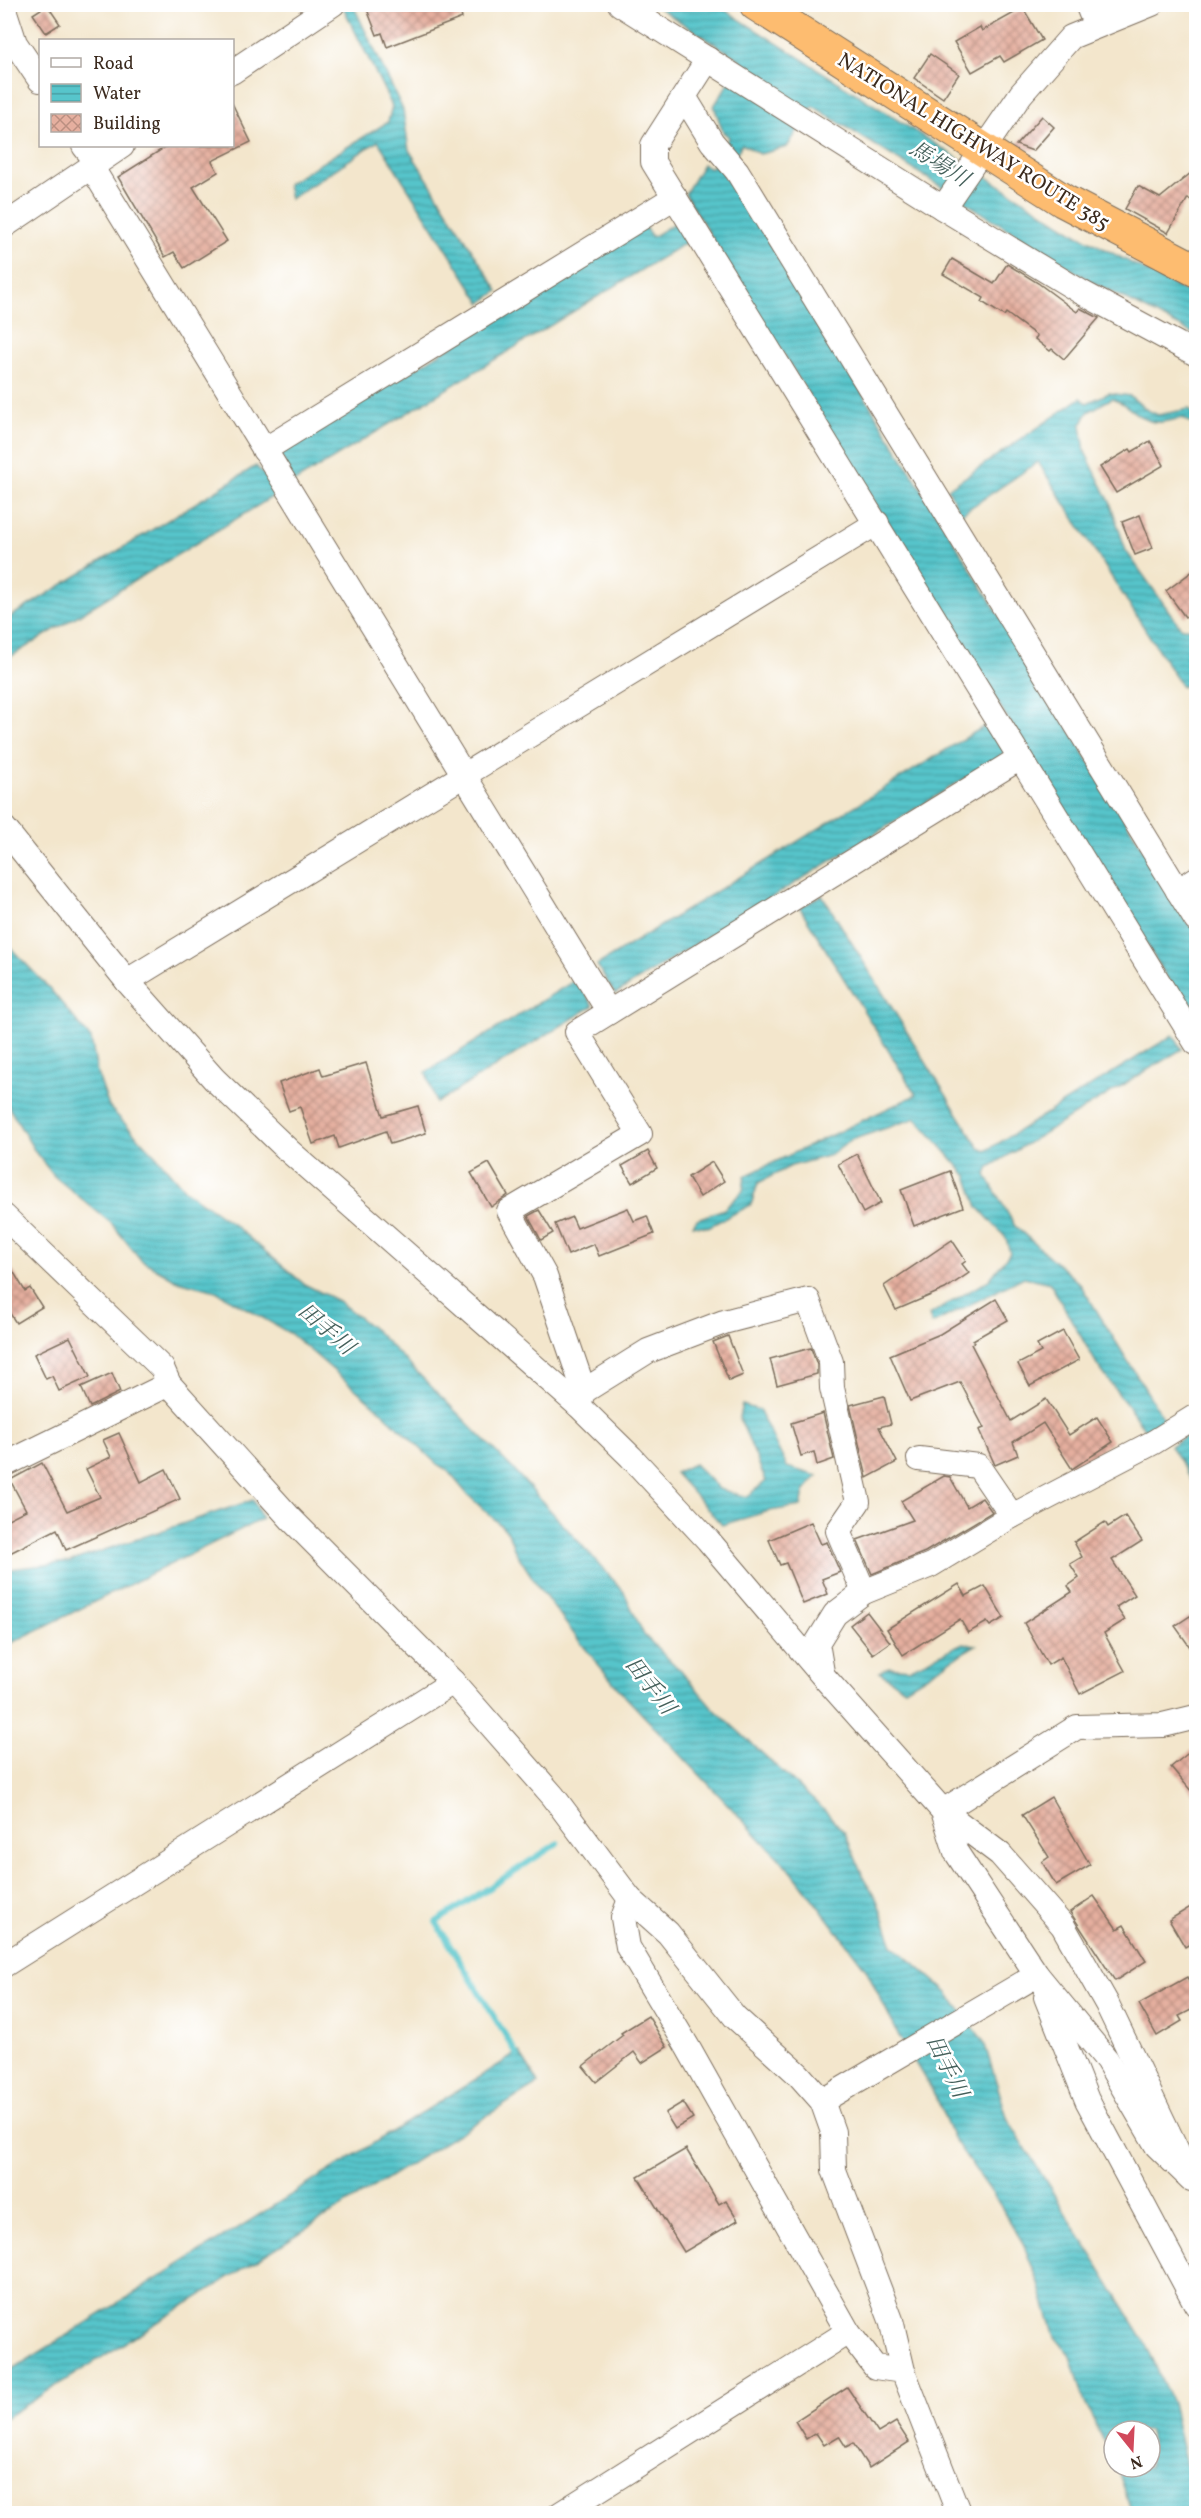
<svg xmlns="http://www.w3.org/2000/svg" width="1201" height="2518" font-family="Vollkorn,'Noto Serif JP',serif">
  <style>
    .water { fill: url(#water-rules); stroke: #497874; stroke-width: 1.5 }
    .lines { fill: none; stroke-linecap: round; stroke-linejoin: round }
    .stream { stroke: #57c5cb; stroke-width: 6 }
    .building { fill: url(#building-cross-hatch) }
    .minor-casing { stroke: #7b6c5b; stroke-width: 26 }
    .trunk-casing { stroke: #7b6c5b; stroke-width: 35 }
    .minor { stroke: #fff; stroke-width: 24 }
    .trunk { stroke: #fdbc70; stroke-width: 33 }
    .labels { text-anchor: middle; stroke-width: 5; stroke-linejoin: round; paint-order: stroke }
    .street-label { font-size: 21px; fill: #3b2a1e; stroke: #fff }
    .water-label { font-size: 22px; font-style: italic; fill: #45605b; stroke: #fff }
  </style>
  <defs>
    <pattern id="water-rules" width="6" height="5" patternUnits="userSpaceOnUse" patternTransform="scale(1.5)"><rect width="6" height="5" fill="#57c5cb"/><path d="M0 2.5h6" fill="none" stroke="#49a0a4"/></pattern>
    <pattern id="building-cross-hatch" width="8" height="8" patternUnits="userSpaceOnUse" patternTransform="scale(1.5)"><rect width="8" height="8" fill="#e5af9f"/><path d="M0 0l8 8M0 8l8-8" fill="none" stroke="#bb8f81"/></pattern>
  </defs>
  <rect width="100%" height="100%" fill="#fff"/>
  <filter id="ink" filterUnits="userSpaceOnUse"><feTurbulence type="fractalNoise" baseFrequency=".0167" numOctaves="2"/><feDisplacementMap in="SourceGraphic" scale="12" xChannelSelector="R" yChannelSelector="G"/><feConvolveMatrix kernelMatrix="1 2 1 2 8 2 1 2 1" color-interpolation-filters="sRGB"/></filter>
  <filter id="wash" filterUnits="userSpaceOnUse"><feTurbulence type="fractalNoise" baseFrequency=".008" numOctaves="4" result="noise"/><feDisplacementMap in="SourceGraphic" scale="24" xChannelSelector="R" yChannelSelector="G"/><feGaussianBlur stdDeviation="1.35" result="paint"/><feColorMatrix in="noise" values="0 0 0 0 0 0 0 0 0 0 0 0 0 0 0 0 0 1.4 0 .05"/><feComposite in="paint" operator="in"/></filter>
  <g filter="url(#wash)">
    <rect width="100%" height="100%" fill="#f3e6cc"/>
    <g class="water">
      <polygon points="342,5 353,5 403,110 409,150 498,291 481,303 378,141 290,199 287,184 388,122 392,106"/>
      <polygon points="654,5 717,5 1078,235 1196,297 1196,335 1092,282 813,106 787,147 760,154 742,144 723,176 732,181 1196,935 1196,1025 685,194 703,164 711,168 729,137 723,132 714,106 742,61"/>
      <polygon points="675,223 687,242 293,483 279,452 645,227 652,237"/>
      <path d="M 1109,393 L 1130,396 L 1147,410 L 1158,415 L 1189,409 L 1196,417 L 1196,426 L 1183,418 C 1175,419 1166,422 1159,422 C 1141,423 1129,404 1112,398 L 1088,412 L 1081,425 L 1085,452 L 1110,502 L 1126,551 L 1181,628 L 1196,629 L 1196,678 L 1182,687 L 1038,462 L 961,514 L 948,489 L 1081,398 L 1087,403 Z"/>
      <polygon points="256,466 280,492 5,660 5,620"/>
      <polygon points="988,724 1006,753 615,994 597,965"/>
      <polygon points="822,895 979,1148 986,1151 1173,1035 1182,1049 989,1167 986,1175 1015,1226 1080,1284 1167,1424 1149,1435 1098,1366 1050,1283 1024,1277 932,1324 929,1315 989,1280 1010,1253 1006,1238 978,1207 967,1176 916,1118 851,1140 831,1155 791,1166 758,1183 751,1205 708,1227 693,1225 697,1219 724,1209 743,1191 745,1176 916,1095 800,908"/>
      <polygon points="4,941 50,989 91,1039 97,1072 109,1107 156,1156 185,1190 234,1225 304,1284 338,1301 376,1331 513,1469 624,1592 644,1635 684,1674 713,1708 824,1810 845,1833 862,1874 877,1900 893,1945 948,1993 984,2042 1008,2120 1144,2340 1172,2403 1187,2470 1196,2488 1196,2513 1132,2513 1117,2467 1150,2467 1150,2431 1114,2431 1114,2461 1085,2403 1071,2356 1055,2337 1039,2284 1023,2243 997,2200 953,2138 937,2099 899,2036 866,1969 792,1872 622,1693 580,1642 539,1588 514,1549 508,1532 468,1495 447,1470 437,1464 382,1412 291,1334 216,1291 178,1281 141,1260 112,1224 54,1176 36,1153 8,1106 5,1093"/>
      <polygon points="577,979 593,1006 436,1103 426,1072"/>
      <polygon points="742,1405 759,1410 787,1467 817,1476 804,1492 801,1506 769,1511 722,1525 675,1473 694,1464 719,1489 747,1497 766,1481 739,1417"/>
      <polygon points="1186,1436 1196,1454 1196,1487 1170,1446"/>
      <polygon points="253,1500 262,1519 5,1646 5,1573 11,1569 69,1562"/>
      <polygon points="963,1643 976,1645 905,1689 879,1672 889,1667 909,1669"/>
      <polygon points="519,2052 539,2083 5,2418 5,2374"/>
    </g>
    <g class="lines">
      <polyline class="stream" points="518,2056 436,1922 558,1843"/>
    </g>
    <g id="blocks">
      <g class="building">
        <polygon points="365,4 458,4 462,18 387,47 382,33 377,35"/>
        <polygon points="47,5 60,24 46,33 33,14"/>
        <polygon points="1023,8 1042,40 1004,62 1000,56 972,72 954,42 980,27 982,31"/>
        <polygon points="930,54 959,74 943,98 914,78"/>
        <polygon points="232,103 251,142 212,161 218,172 193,187 227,241 184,268 174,252 165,257 118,177 167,146 232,146"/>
        <polygon points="1042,116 1054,127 1033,151 1016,145"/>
        <polygon points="1197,168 1197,207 1188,198 1168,233 1125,209 1138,186 1160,198"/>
        <polygon points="952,259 994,284 1007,264 1038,283 1077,312 1080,308 1099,318 1064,359 1052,349 1050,351 1035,339 1037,336 1006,313 1004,316 982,302 984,298 943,274"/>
        <polygon points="1150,441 1164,465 1116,493 1100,467 1130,449 1132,452"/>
        <polygon points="1140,515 1153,548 1135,555 1122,522"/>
        <polygon points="1197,568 1197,609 1185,617 1166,591"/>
        <polygon points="366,1063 383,1116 418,1106 426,1133 390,1144 386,1131 339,1148 335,1136 313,1144 300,1107 289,1111 279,1083 320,1068 323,1076"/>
        <polygon points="648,1151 657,1168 632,1183 622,1166"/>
        <polygon points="857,1154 881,1203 863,1213 838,1164"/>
        <polygon points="712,1162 724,1181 700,1197 688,1177"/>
        <polygon points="489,1163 508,1195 491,1207 471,1173"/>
        <polygon points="950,1171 963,1207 914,1226 901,1190"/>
        <polygon points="628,1208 634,1221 647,1216 654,1234 599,1256 594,1244 568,1255 555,1224 572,1217 577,1228"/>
        <polygon points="539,1210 553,1233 541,1240 528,1216"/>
        <polygon points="952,1240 966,1261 962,1264 969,1273 945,1289 896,1310 884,1286"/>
        <polygon points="4,1256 25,1291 30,1288 42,1307 16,1323 4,1304"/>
        <polygon points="996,1299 1008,1320 973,1340 975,1342 971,1344 1011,1421 1046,1399 1069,1435 1097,1417 1113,1442 1072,1469 1043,1423 1013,1442 1018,1455 995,1465 979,1430 984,1428 960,1382 910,1401 890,1355 940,1334"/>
        <polygon points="1063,1331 1079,1360 1030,1386 1018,1364 1041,1352 1037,1345"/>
        <polygon points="728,1336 743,1375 729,1381 713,1342"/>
        <polygon points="70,1337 90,1377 59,1391 52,1376 46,1379 34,1354"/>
        <polygon points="811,1348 817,1365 817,1374 777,1385 770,1359"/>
        <polygon points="112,1373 120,1392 90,1407 81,1387"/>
        <polygon points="884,1396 891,1424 879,1427 897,1462 867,1478 850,1405"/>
        <polygon points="823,1413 834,1459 817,1465 814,1452 801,1456 791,1423"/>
        <polygon points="119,1433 141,1482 166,1469 180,1499 66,1550 57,1529 4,1556 4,1521 26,1510 10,1480 42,1463 67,1511 100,1497 86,1469 111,1457 103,1440"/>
        <polygon points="944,1476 950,1477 967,1507 982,1498 992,1512 925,1552 872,1574 857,1540 913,1520 901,1501"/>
        <polygon points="1125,1516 1142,1541 1112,1560 1135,1595 1116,1607 1125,1620 1104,1633 1125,1671 1080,1694 1061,1657 1048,1665 1024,1623 1072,1592 1068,1586 1079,1578 1070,1564 1082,1557 1074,1542 1105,1522 1108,1527"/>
        <polygon points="811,1522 821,1544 827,1542 840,1572 822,1579 828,1594 803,1604 786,1563 780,1565 769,1540"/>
        <polygon points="959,1584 966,1596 985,1586 1004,1618 990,1626 987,1622 968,1633 960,1619 903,1655 887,1629"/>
        <polygon points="867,1612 890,1642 873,1654 850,1625"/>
        <polygon points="1190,1616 1197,1624 1197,1657 1175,1626"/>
        <polygon points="1197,1746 1197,1798 1171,1767"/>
        <polygon points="1051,1797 1090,1865 1056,1885 1042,1862 1049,1857 1022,1815"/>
        <polygon points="1094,1896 1117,1929 1124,1925 1146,1961 1115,1981 1070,1912"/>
        <polygon points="1197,1903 1197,1940 1185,1947 1169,1920"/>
        <polygon points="1187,1977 1197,1994 1197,2007 1179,2016 1182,2021 1157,2036 1139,2004"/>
        <polygon points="648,2016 667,2047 642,2063 634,2052 596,2082 583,2066 623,2035 621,2033"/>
        <polygon points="683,2102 693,2118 675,2129 665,2113"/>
        <polygon points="686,2149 719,2204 726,2200 738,2220 684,2252 638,2177"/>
        <polygon points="847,2387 878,2433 896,2422 909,2442 869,2468 853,2443 846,2447 839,2436 824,2445 816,2433 806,2439 795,2421"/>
      </g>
    </g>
  </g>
  <g filter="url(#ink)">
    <use href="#blocks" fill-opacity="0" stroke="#7b6c5b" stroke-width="1.5"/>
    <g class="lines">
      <defs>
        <g id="minor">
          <polyline points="620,4 943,208 1081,292 1196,354"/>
          <polyline points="1087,4 1096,26"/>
          <polyline points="4,9 15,43 40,80"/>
          <polyline points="708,59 653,145 653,162 1196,1043"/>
          <polyline points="232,72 333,4"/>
          <polyline points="685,98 712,142 737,171 1196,920"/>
          <polyline points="84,146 91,155 97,176 609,1012"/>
          <polyline points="943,208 1021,94 1071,37 1152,4"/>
          <polyline points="4,226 122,146"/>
          <polyline points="264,450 675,197"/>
          <polyline points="4,828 127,981 214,1079 289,1151 578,1405 631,1457 708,1540 823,1676 943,1811 956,1852 1037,1975 1107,2060 1157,2146 1191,2179"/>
          <polyline points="1178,891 1196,879"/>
          <polyline points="127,981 877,523"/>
          <polyline points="4,1216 162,1368 169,1384 291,1519 453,1682 553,1796 630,1899 668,1933 735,2017 798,2074 822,2101 833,2132 834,2170 891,2320 903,2371 959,2514"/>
          <polyline points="584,1391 545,1276 509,1211 640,1134 577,1032 1020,758"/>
          <polyline points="578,1405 584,1391 648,1351 724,1322 808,1300 831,1362 832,1388 858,1502 838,1531 864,1592"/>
          <polyline points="4,1465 169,1384"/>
          <polyline points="1012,1516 1154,1442 1196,1416"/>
          <polyline points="822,1672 817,1643 835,1614 864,1592 931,1565 1012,1516 978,1466 919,1459"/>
          <polyline points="630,1899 623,1918 628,1947 687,2046 848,2332 875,2367 903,2371"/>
          <polyline points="4,1965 453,1682"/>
          <polyline points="1046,1997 1087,2100 1196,2304"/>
          <polyline points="822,2101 1037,1975"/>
          <polyline points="1183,2163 1107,2004 1063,1926 1000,1854 943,1811 1077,1727 1163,1725 1196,1717"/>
          <polyline points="560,2514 848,2332"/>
        </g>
        <polyline id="trunk" points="756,4 1064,201 1196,270"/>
      </defs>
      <use href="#minor" class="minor-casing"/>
      <use href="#trunk" class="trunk-casing"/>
      <use href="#minor" class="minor"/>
      <use href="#trunk" class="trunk"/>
    </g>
  </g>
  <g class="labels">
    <g class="street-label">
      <text transform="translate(974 141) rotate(32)" y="7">NATIONAL HIGHWAY ROUTE 385</text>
    </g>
    <g class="water-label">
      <text transform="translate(940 163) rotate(32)" y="8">馬場川</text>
      <text transform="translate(327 1328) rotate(41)" y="8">田手川</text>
      <text transform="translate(651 1685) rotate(52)" y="8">田手川</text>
      <text transform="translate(948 2066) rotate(64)" y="8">田手川</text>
    </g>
  </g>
  <rect width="1201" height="2518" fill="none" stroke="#fff" stroke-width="24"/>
  <rect x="39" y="39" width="195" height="108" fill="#ffffff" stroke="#b1aaa5" stroke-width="1.5"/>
  <rect x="51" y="58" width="30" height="9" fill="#ffffff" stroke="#b1aaa5" stroke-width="1.5"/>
  <text x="93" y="69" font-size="18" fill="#3b2a1e">Road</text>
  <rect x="51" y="84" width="30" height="18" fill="url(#water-rules)" stroke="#b1aaa5" stroke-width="1.5"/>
  <text x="93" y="99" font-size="18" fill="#3b2a1e">Water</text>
  <rect x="51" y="114" width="30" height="18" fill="url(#building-cross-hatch)" stroke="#b1aaa5" stroke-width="1.5"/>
  <text x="93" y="129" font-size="18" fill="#3b2a1e">Building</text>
  <g transform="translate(1132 2449) rotate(162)"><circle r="28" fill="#ffffff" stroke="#b1aaa5" stroke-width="1.5"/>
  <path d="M0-4.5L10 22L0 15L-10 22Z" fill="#d1495b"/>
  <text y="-9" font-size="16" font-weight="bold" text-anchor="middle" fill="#3b2a1e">N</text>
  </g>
</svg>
